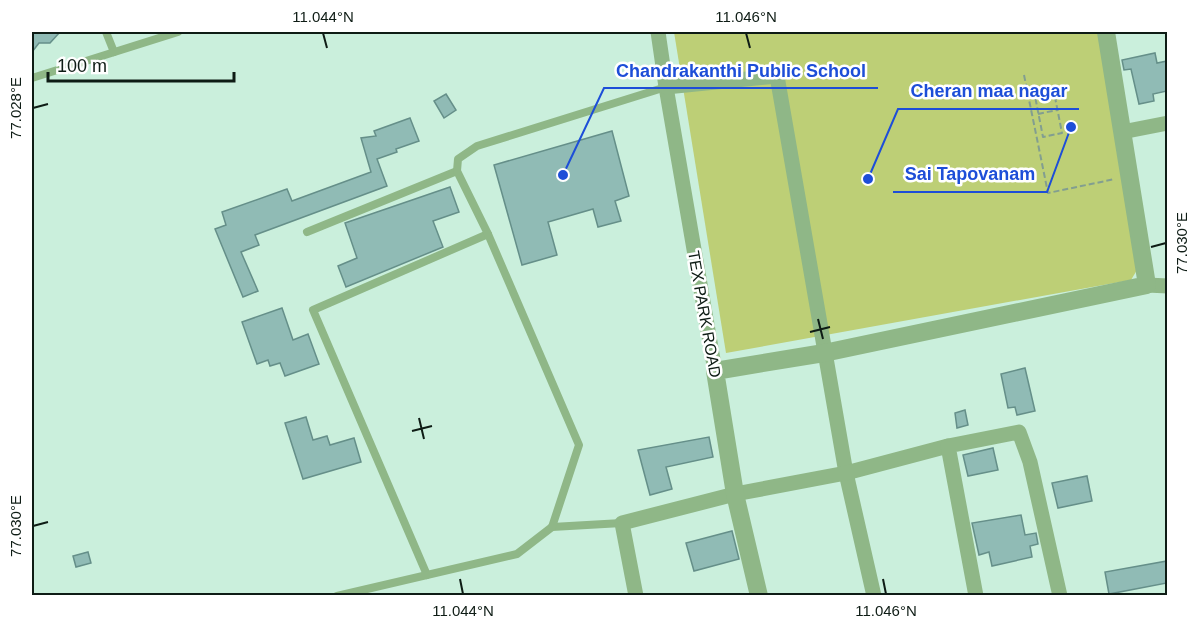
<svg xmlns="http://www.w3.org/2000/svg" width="1199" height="627" font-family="Helvetica,sans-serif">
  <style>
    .green { fill: #bdcf76 }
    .building { fill: #90bbb5; stroke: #658f89; stroke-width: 1.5 }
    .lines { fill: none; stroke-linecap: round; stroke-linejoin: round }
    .path { stroke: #829e90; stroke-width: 2; stroke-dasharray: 6 3; stroke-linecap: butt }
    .service { stroke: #8fb787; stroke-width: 8 }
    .minor { stroke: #8fb787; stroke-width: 15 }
    .tertiary { stroke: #8fb787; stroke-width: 18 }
    .ticks { fill: none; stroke: #0e1c15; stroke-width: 2 }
    .labels { text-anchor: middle; stroke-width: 5; stroke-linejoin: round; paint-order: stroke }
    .street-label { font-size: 16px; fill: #0e1c15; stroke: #fff }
    .leader { fill: none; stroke: #1d4ed8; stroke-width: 2 }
    .callout-dot { fill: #1d4ed8; stroke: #fff; stroke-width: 2 }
    .callout-label { font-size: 18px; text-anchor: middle; font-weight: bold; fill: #1d4ed8; stroke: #fff; stroke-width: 5; stroke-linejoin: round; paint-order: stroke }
    .neatline { fill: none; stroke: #0e1c15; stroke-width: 2 }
    .ticks-label { font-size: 15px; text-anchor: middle; fill: #0e1c15 }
  </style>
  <rect width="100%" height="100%" fill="#caefdc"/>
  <polygon class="green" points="674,32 1100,32 1140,265 1131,280 726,353"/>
  <g class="building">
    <polygon points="32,32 60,32 50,43 39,43 32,52"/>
    <polygon points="1155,53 1157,63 1167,61 1167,91 1153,94 1154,101 1139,104 1131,69 1124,70 1122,60"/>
    <polygon points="446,94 456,110 444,118 434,101"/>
    <polygon points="410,118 419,141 396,149 397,152 377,159 387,186 255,235 259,245 241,252 258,291 243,297 215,229 226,225 222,212 287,189 292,201 371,172 361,138 376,136 374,131"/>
    <polygon points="612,131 629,196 615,201 621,221 598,227 593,209 548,222 557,255 522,265 494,165"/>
    <polygon points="450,187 459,212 433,221 443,247 346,287 338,266 357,258 345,223"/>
    <polygon points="282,308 293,340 308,334 319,364 285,376 280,363 270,366 268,360 257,364 242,322"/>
    <polygon points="1025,368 1035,411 1017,415 1015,407 1008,408 1001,374"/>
    <polygon points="965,410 968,425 957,428 955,413"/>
    <polygon points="306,417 313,440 327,436 330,445 354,438 361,462 303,479 285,423"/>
    <polygon points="709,437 713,457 666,467 672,489 650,495 638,450"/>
    <polygon points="993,448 998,470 968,476 963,455"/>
    <polygon points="1087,476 1092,501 1058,508 1052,483"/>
    <polygon points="1021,515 1025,535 1036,533 1038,544 1030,546 1032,557 992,566 989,552 979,555 972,523"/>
    <polygon points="732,531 739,559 694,571 686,543"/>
    <polygon points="88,552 91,563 76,567 73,556"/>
    <polygon points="1167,561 1167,583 1109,594 1105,572"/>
  </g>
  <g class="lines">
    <g class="path">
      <polyline points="1024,75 1048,193 1115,179"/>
      <polyline points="1027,92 1053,87 1062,133 1043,137 1034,91"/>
      <polyline points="1038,114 1057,110"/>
    </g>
    <g class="service">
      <polyline points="106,32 114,52"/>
      <polyline points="32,78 178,32"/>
      <polyline points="307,232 457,171"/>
      <polyline points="552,527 622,523"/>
      <polyline points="427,575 313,310 488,234"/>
      <polyline points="337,596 517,554 552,527 579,445 488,234 457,171 458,159 477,146 666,87"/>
    </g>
    <g class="minor">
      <polyline points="658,32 666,87 715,371"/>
      <polyline points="666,87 777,76 846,473 874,596"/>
      <polyline points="1122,132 1168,123"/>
      <polyline points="1147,285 1168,286"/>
      <polyline points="636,596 622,523 735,494 846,473 948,446"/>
      <polyline points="976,596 948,446 1019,432 1030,462 1060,596"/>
    </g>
    <polyline class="tertiary" points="759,596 735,494 715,371 824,353 1147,285 1106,32"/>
  </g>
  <path class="ticks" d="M 323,33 L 327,48M 746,33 L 750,48M 33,108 L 48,104M 1151,247 L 1166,243M 818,319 L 823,339M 810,332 L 830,327M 419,418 L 424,439M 412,431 L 432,426M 33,526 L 48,522M 460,579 L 463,594M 883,579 L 886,594"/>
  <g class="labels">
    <g class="street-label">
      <text transform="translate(705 314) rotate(80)" y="6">TEX PARK ROAD</text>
    </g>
  </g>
  <path class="leader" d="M563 175L604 88H878M868 179L898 109H1079M1071 127L1047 192H893"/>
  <g class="callout-dot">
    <circle cx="563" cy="175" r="6"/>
    <circle cx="868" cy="179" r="6"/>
    <circle cx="1071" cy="127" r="6"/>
  </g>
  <g class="callout-label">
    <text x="741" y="77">Chandrakanthi Public School</text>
    <text x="989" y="97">Cheran maa nagar</text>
    <text x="970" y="180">Sai Tapovanam</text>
  </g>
  <rect width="1199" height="627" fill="none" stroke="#ffffff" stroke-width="66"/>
  <path d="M48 72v9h186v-9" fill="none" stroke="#0e1c15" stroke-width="3"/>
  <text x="57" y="72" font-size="18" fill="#0e1c15" stroke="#ffffff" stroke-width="4.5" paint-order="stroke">100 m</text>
  <rect x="33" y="33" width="1133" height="561" class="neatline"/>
  <g class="ticks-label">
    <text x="323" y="22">11.044°N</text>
    <text x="746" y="22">11.046°N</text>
    <text transform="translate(16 108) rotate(-90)" y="5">77.028°E</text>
    <text transform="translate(1182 243) rotate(-90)" y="5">77.030°E</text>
    <text transform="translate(16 526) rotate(-90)" y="5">77.030°E</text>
    <text x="463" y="616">11.044°N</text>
    <text x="886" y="616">11.046°N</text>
  </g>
</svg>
